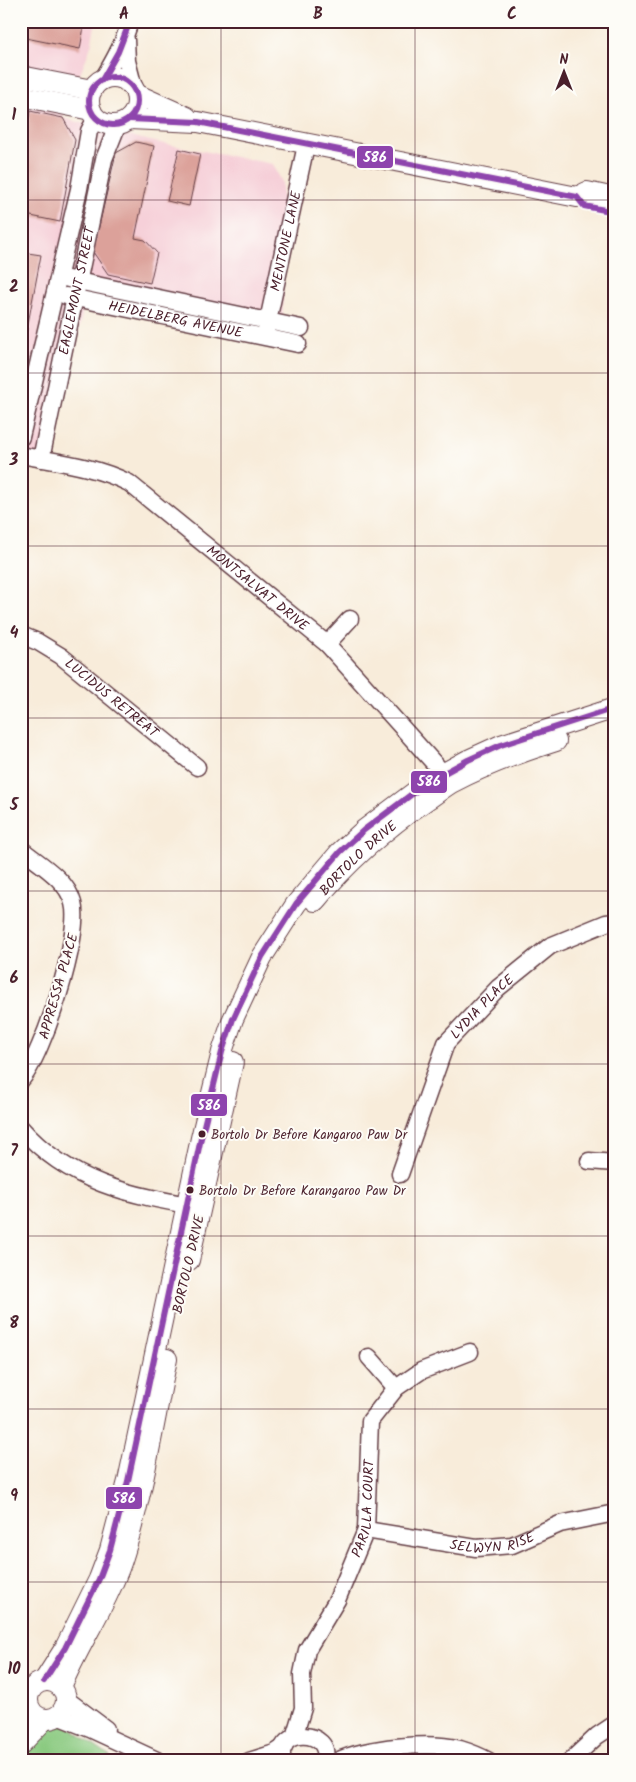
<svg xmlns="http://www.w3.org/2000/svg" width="636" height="1782" font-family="Kalam,sans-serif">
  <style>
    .built { fill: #f6cfd8 }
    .green { fill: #8bca81; stroke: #6a7456 }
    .building { fill: #dca19a }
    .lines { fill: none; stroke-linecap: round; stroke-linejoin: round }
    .minor-casing { stroke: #643e45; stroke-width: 19 }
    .tertiary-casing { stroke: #643e45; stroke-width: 22 }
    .minor { stroke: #fff; stroke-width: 16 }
    .tertiary { stroke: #fff; stroke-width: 20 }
    .bus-1-casing { stroke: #fdfcf7; stroke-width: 10 }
    .bus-1 { stroke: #8e44ad; stroke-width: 6 }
    .grid { fill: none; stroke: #4a1f2b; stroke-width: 1; stroke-opacity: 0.55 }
    .bus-dot { fill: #4a1f2b; stroke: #fdfcf7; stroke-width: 2 }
    .labels { text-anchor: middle; stroke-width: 4; stroke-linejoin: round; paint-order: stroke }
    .bus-label { font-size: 13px; fill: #4a1f2b; stroke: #fdfcf7; text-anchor: start }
    .street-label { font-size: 14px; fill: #4a1f2b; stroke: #fdfcf7 }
    .line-badge { stroke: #fdfcf7; stroke-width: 2 }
    .badge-label { font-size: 14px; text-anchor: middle; font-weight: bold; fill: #fff }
    .neatline { fill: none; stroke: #4a1f2b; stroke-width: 2 }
    .grid-label { font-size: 16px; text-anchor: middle; font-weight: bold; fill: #4a1f2b }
  </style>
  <rect width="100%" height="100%" fill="#fdfcf7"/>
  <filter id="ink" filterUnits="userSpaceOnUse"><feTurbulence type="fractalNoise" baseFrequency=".02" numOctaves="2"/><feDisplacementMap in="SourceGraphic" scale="10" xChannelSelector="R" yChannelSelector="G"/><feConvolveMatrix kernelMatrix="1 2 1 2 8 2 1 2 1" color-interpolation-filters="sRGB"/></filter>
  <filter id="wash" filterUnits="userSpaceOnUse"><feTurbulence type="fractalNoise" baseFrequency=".0096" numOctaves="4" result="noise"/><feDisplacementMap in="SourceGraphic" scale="20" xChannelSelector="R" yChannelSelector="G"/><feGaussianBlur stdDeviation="1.12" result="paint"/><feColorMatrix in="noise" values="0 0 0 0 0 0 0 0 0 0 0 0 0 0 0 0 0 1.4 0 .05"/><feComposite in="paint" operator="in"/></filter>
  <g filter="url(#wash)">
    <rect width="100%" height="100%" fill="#f8ecda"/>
    <polygon class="built" points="21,21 96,21 91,46 63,118 150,141 273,164 282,182 283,331 88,288 48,467 21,461"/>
    <polygon class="green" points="51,1715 116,1761 21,1761"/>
    <g id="blocks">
      <g class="building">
        <polygon points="21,21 85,21 80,49 21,37"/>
        <polygon points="30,111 63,118 75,140 60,222 21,214 21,154"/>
        <polygon points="136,142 154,146 135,238 145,240 157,253 150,283 108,274 93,252 116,153"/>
        <polygon points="179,149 200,154 189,206 167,201"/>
        <polygon points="21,252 41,255 22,355 21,355"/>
      </g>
    </g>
  </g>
  <g filter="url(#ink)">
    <use href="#blocks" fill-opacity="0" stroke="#643e45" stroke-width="1"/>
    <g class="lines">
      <defs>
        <g id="minor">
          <polyline points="126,40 127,61 134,88"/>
          <path d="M 102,80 C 114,61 124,43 130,21"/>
          <polyline points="68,279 301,328"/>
          <path id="s1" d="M 66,296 L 298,344"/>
          <path id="s2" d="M 266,330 L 306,145"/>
          <polyline points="21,437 79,189 89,131 96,118"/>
          <path id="s3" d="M 21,455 C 57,462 95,466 129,483 L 327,644 L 451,782"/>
          <path id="s4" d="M 41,459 L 104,159 L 118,124"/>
          <path id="s5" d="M 21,635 L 38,642 L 61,656 L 197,767"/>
          <polyline points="327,644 350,619"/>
          <path d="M 21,849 C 39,864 67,879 73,903 C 82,935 43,1055 21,1080"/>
          <path d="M 21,1128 C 69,1183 130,1195 199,1207"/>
          <polyline points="589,1161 615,1163"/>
          <path id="s6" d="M 400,1174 L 446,1043 L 498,988 L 550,946 L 606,923 L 615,922"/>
          <polyline points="369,1357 396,1388"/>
          <path id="s7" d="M 366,1530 L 476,1548 L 512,1545 L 560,1524 L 615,1513"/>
          <polyline points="66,1699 106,1729"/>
          <polyline points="57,1716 90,1729 159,1761"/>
          <path id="s8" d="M 294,1737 L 303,1708 L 302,1674 L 307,1650 L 337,1600 L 366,1530 L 370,1421 L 396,1388 L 421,1371 L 470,1352"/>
          <polyline points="249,1761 275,1753 284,1747"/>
          <path d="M 283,1761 C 273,1726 335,1729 324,1761"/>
          <path d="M 337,1761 C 367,1747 429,1741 460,1749 C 470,1752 480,1756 489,1761"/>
          <polyline points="570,1761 597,1736 615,1724"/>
        </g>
        <g id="tertiary">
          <polyline points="21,76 92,90"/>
          <circle cx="113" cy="101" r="24"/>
          <polyline points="136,94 187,117"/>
          <polyline points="21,96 91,110"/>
          <polyline points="129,119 198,122 577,197 587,192 615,198"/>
          <path id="s9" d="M 315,901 C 347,862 386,828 428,799 C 436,794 444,787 453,782 C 486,765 521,752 556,741"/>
          <polyline points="189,1260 233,1062"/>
          <polyline points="44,1681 65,1648 99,1579 110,1550 128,1481 201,1138 222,1052 233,1019 262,957 296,904 340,852 364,830 428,782 468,760 501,745 615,708"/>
          <circle cx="47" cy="1700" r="19"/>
          <path d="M 61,1687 C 79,1644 107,1604 122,1560 C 143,1495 153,1426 167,1359"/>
          <polyline points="21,1744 45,1719"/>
        </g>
      </defs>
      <use href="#minor" class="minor-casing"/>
      <use href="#tertiary" class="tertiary-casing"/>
      <use href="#minor" class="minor"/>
      <use href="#tertiary" class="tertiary"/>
      <defs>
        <g id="bus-1">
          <circle cx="113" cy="101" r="24"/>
          <polyline points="102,80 118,52 130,21"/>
          <polyline points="129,119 198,122 577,197 584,206 615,212"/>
          <polyline points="44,1681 65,1648 99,1579 110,1550 128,1481 201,1138 222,1052 233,1019 262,957 296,904 340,852 364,830 428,782 468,760 501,745 615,708"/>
        </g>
      </defs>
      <use href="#bus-1" class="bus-1-casing"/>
      <use href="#bus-1" class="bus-1"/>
    </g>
  </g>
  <path class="grid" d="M 221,21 L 221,1761M 415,21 L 415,1761M 21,200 L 615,200M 21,373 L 615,373M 21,546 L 615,546M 21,718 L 615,718M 21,891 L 615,891M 21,1064 L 615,1064M 21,1236 L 615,1236M 21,1409 L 615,1409M 21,1582 L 615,1582"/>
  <g class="bus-dot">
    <circle cx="202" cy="1134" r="4.5"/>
    <circle cx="190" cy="1190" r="4.5"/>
  </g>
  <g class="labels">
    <g class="bus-label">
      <text x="211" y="1139">Bortolo Dr Before Kangaroo Paw Dr</text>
      <text x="199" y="1195">Bortolo Dr Before Karangaroo Paw Dr</text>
    </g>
    <g class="street-label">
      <text dy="5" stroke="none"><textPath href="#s2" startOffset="91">MENTONE LANE</textPath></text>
      <text dy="5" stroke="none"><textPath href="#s4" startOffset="172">EAGLEMONT STREET</textPath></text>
      <text dy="5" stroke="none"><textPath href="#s1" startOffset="112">HEIDELBERG AVENUE</textPath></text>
      <text dy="5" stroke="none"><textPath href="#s3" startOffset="278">MONTSALVAT DRIVE</textPath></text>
      <text dy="5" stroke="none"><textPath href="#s5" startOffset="111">LUCIDUS RETREAT</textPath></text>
      <text dy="5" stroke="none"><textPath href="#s9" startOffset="61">BORTOLO DRIVE</textPath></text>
      <text transform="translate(58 986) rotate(-74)" y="5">APPRESSA PLACE</text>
      <text dy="5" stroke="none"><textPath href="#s6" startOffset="190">LYDIA PLACE</textPath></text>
      <text transform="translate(188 1264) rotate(-77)" y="5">BORTOLO DRIVE</text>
      <text dy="5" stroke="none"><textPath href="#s8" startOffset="244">PARILLA COURT</textPath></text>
      <text dy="5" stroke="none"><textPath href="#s7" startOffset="128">SELWYN RISE</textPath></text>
    </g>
  </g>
  <g class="line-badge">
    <rect x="356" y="145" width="38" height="24" rx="5" fill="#8e44ad"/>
    <rect x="410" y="770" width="38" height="24" rx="5" fill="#8e44ad"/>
    <rect x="190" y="1093" width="38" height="24" rx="5" fill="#8e44ad"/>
    <rect x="105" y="1486" width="38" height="24" rx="5" fill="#8e44ad"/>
  </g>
  <g class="badge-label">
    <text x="375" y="162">586</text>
    <text x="429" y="786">586</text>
    <text x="209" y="1110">586</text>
    <text x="124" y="1503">586</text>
  </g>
  <rect width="636" height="1782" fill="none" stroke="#fdfcf7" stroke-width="55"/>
  <g transform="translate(564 72)" stroke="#fdfcf7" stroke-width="4" paint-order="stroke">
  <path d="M0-4L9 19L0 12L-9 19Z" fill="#4a1f2b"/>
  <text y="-8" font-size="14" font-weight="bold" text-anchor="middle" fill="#4a1f2b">N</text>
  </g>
  <rect x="28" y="28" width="580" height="1726" class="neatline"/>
  <g class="grid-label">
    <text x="124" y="19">A</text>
    <text x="318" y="19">B</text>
    <text x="512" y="19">C</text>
    <text x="14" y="120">1</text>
    <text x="14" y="292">2</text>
    <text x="14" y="465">3</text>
    <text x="14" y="638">4</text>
    <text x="14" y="810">5</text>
    <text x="14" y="983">6</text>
    <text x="14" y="1156">7</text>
    <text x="14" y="1328">8</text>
    <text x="14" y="1501">9</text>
    <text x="14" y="1674">10</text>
  </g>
</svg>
